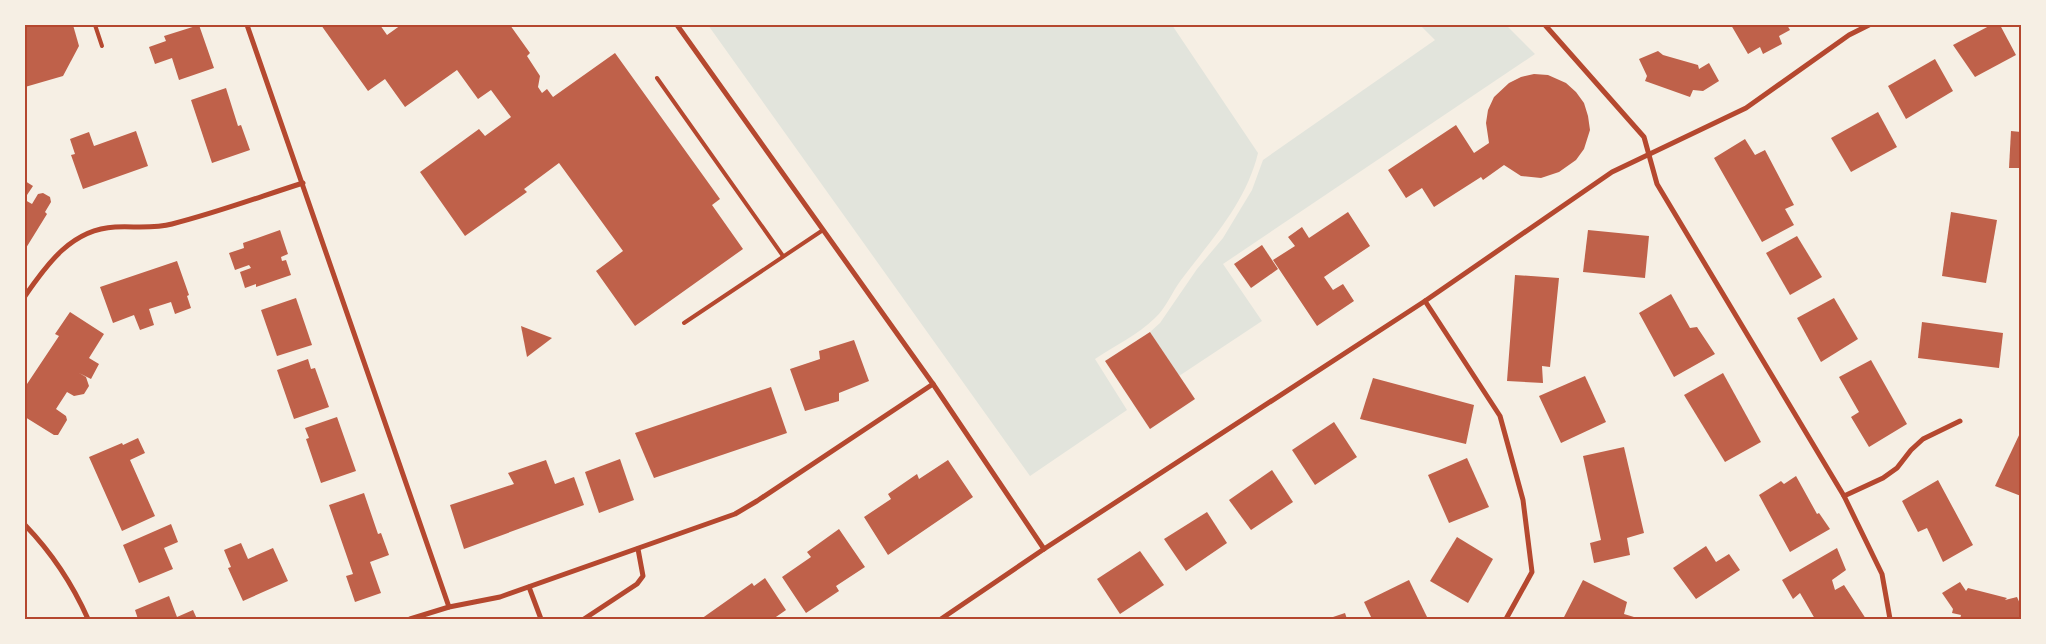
<svg xmlns="http://www.w3.org/2000/svg" width="2046" height="644" font-family="'Golos Text',sans-serif">
  <style>
    .green { fill: #e2e4dc }
    .building { fill: #bf614a }
    .lines { fill: none; stroke-linecap: round; stroke-linejoin: round }
    .service { stroke: #b5482f; stroke-width: 4 }
    .minor { stroke: #b5482f; stroke-width: 5 }
    .neatline { fill: none; stroke: #b5482f; stroke-width: 2 }
  </style>
  <rect width="100%" height="100%" fill="#f6efe4"/>
  <g class="green">
    <path d="M 708,25 L 1172,25 L 1258,153 C 1246,203 1211,240 1181,280 C 1172,292 1166,308 1155,318 C 1138,335 1114,346 1095,359 L 1127,410 L 1030,476 Z"/>
    <polygon points="1420,25 1506,25 1535,54 1223,264 1262,321 1179,376 1150,332 1160,323 1197,269 1223,238 1252,190 1263,160 1435,40"/>
  </g>
  <g class="building">
    <polygon points="25,25 73,25 79,46 63,76 25,87"/>
    <polygon points="199,25 214,68 179,80 172,58 155,64 149,47 166,41 164,36"/>
    <polygon points="321,25 380,25 387,35 401,25 510,25 530,53 527,56 540,76 538,87 542,93 547,89 553,97 615,53 720,199 712,205 743,249 635,326 596,271 623,251 559,163 524,189 527,192 465,236 420,172 479,129 485,136 511,117 491,90 478,99 457,70 405,107 385,79 368,91"/>
    <polygon points="1731,25 1787,25 1790,30 1779,36 1782,44 1763,54 1760,47 1748,54"/>
    <polygon points="1991,25 2000,25 2016,55 1975,77 1953,45"/>
    <polygon points="1658,51 1663,55 1698,65 1699,69 1709,63 1719,81 1703,91 1693,90 1690,97 1645,81 1647,76 1639,59"/>
    <polygon points="1935,59 1953,91 1906,119 1888,86"/>
    <polygon points="1534,74 1548,75 1566,83 1576,92 1584,103 1588,116 1590,130 1584,149 1576,160 1559,172 1541,178 1521,176 1504,165 1483,180 1481,177 1434,207 1422,188 1406,198 1388,170 1456,125 1474,153 1489,143 1486,123 1488,110 1494,97 1509,83 1521,77"/>
    <polygon points="226,88 238,126 241,125 250,150 212,163 191,100"/>
    <polygon points="1878,112 1897,147 1851,172 1831,138"/>
    <polygon points="136,131 148,166 83,189 71,155 75,154 70,139 89,132 94,146"/>
    <polygon points="2011,131 2021,132 2021,168 2009,168"/>
    <polygon points="1745,139 1755,155 1765,150 1794,205 1785,209 1794,225 1762,242 1714,158"/>
    <polygon points="25,181 33,186 25,198"/>
    <polygon points="43,193 50,197 51,202 45,212 47,214 26,248 25,200 32,204 38,194"/>
    <polygon points="1348,212 1370,246 1324,277 1333,290 1343,284 1354,301 1317,326 1273,260 1295,246 1288,237 1302,227 1309,238"/>
    <polygon points="1951,212 1997,220 1986,283 1942,276"/>
    <polygon points="280,230 288,254 281,257 282,261 286,260 291,275 256,287 256,284 245,288 240,272 251,268 249,265 235,270 229,253 244,248 243,243"/>
    <polygon points="1588,230 1649,236 1645,278 1583,272"/>
    <polygon points="1797,236 1822,277 1790,295 1766,253"/>
    <polygon points="1262,245 1278,269 1251,288 1234,264"/>
    <polygon points="177,261 189,295 187,296 191,308 175,314 171,302 149,309 154,325 140,330 134,315 113,323 100,287"/>
    <polygon points="1515,275 1559,278 1550,367 1542,366 1543,383 1507,381"/>
    <polygon points="1671,294 1690,328 1697,327 1715,354 1674,377 1639,313"/>
    <polygon points="296,298 312,345 277,356 261,310"/>
    <polygon points="1834,298 1858,339 1821,362 1797,318"/>
    <polygon points="70,312 104,334 89,358 99,364 91,379 79,373 86,377 89,386 84,394 74,396 67,392 56,409 66,416 67,420 58,435 54,435 25,417 25,387 59,336 55,334"/>
    <polygon points="1922,322 2003,333 1999,368 1918,358"/>
    <polygon points="521,326 552,338 527,357"/>
    <polygon points="1150,332 1195,399 1150,429 1105,361"/>
    <polygon points="854,340 869,381 839,393 839,401 805,411 790,369 820,359 819,351"/>
    <polygon points="308,359 311,369 315,368 329,407 294,419 277,370"/>
    <polygon points="1871,360 1907,424 1869,447 1851,417 1859,412 1839,377"/>
    <polygon points="1723,373 1761,442 1725,462 1684,395"/>
    <polygon points="1585,376 1606,422 1561,443 1539,396"/>
    <polygon points="1373,378 1474,405 1466,444 1360,419"/>
    <polygon points="771,387 787,433 654,478 635,433"/>
    <polygon points="337,417 356,471 321,483 306,439 309,438 305,428"/>
    <polygon points="1334,422 1357,457 1315,485 1292,450"/>
    <polygon points="2021,431 2021,496 1995,486"/>
    <polygon points="138,438 145,453 130,460 155,516 122,531 89,457 122,443 123,445"/>
    <polygon points="1624,447 1644,533 1627,538 1630,555 1594,563 1590,543 1601,540 1583,456"/>
    <polygon points="1467,458 1489,507 1449,523 1428,475"/>
    <polygon points="620,459 634,500 599,513 585,472"/>
    <polygon points="546,460 555,484 574,477 584,505 464,549 450,505 514,484 508,473"/>
    <polygon points="948,460 973,497 888,555 864,517 891,499 888,494 917,474 919,479"/>
    <polygon points="1272,470 1293,502 1251,530 1229,500"/>
    <polygon points="1796,476 1817,514 1819,513 1830,529 1790,552 1759,495 1781,481 1784,484"/>
    <polygon points="1938,480 1973,545 1943,562 1927,528 1918,532 1902,501"/>
    <polygon points="364,493 378,534 381,533 389,555 370,562 381,593 355,602 346,576 353,574 329,505"/>
    <polygon points="1207,512 1227,543 1186,571 1164,539"/>
    <polygon points="171,524 178,542 164,548 173,569 139,583 123,545"/>
    <polygon points="839,529 865,567 836,586 839,591 806,613 782,577 811,557 807,552"/>
    <polygon points="1457,537 1493,559 1468,603 1430,581"/>
    <polygon points="241,543 248,559 273,548 288,581 243,601 228,568 231,567 224,550"/>
    <polygon points="1706,546 1716,562 1729,554 1740,570 1696,599 1673,568"/>
    <polygon points="1837,548 1846,570 1832,580 1835,590 1844,585 1866,619 1815,619 1800,593 1793,599 1782,580"/>
    <polygon points="1140,551 1164,585 1120,614 1097,579"/>
    <polygon points="765,578 786,610 773,619 701,619 752,583 754,586"/>
    <polygon points="1409,580 1428,619 1372,619 1364,602"/>
    <polygon points="1583,580 1627,602 1624,614 1634,617 1633,619 1563,619"/>
    <polygon points="1960,582 1966,591 1968,588 2007,598 2005,600 2017,597 2021,606 2021,618 1960,619 1961,615 1952,613 1953,609 1942,593"/>
    <polygon points="169,596 177,617 193,610 197,619 138,619 135,610"/>
    <polygon points="1345,613 1347,619 1327,619"/>
  </g>
  <g class="lines">
    <g class="service">
      <polyline points="95,25 102,46"/>
      <polyline points="657,78 783,256"/>
      <polyline points="684,323 823,230"/>
    </g>
    <g class="minor">
      <polyline points="247,25 449,607"/>
      <polyline points="677,25 933,384 1044,549"/>
      <polyline points="1545,25 1644,137 1657,184 1844,496 1882,574 1890,619"/>
      <path d="M 25,296 C 47,264 72,229 115,227 C 133,226 154,229 172,224 C 216,213 259,197 303,183"/>
      <polyline points="1425,301 1500,416 1523,500 1532,572 1506,619"/>
      <polyline points="1844,496 1883,478 1897,468 1911,450 1923,439 1960,421"/>
      <path d="M 25,525 C 52,553 72,583 88,619"/>
      <polyline points="529,587 541,619"/>
      <polyline points="410,619 449,607 500,597 735,514 757,501 933,384"/>
      <polyline points="584,619 637,584 643,576 638,549"/>
      <polyline points="941,619 1044,549 1425,301 1612,172 1746,108 1849,35 1869,25"/>
    </g>
  </g>
  <rect width="2046" height="644" fill="none" stroke="#f6efe4" stroke-width="52"/>
  <rect x="26" y="26" width="1994" height="592" class="neatline"/>
</svg>
